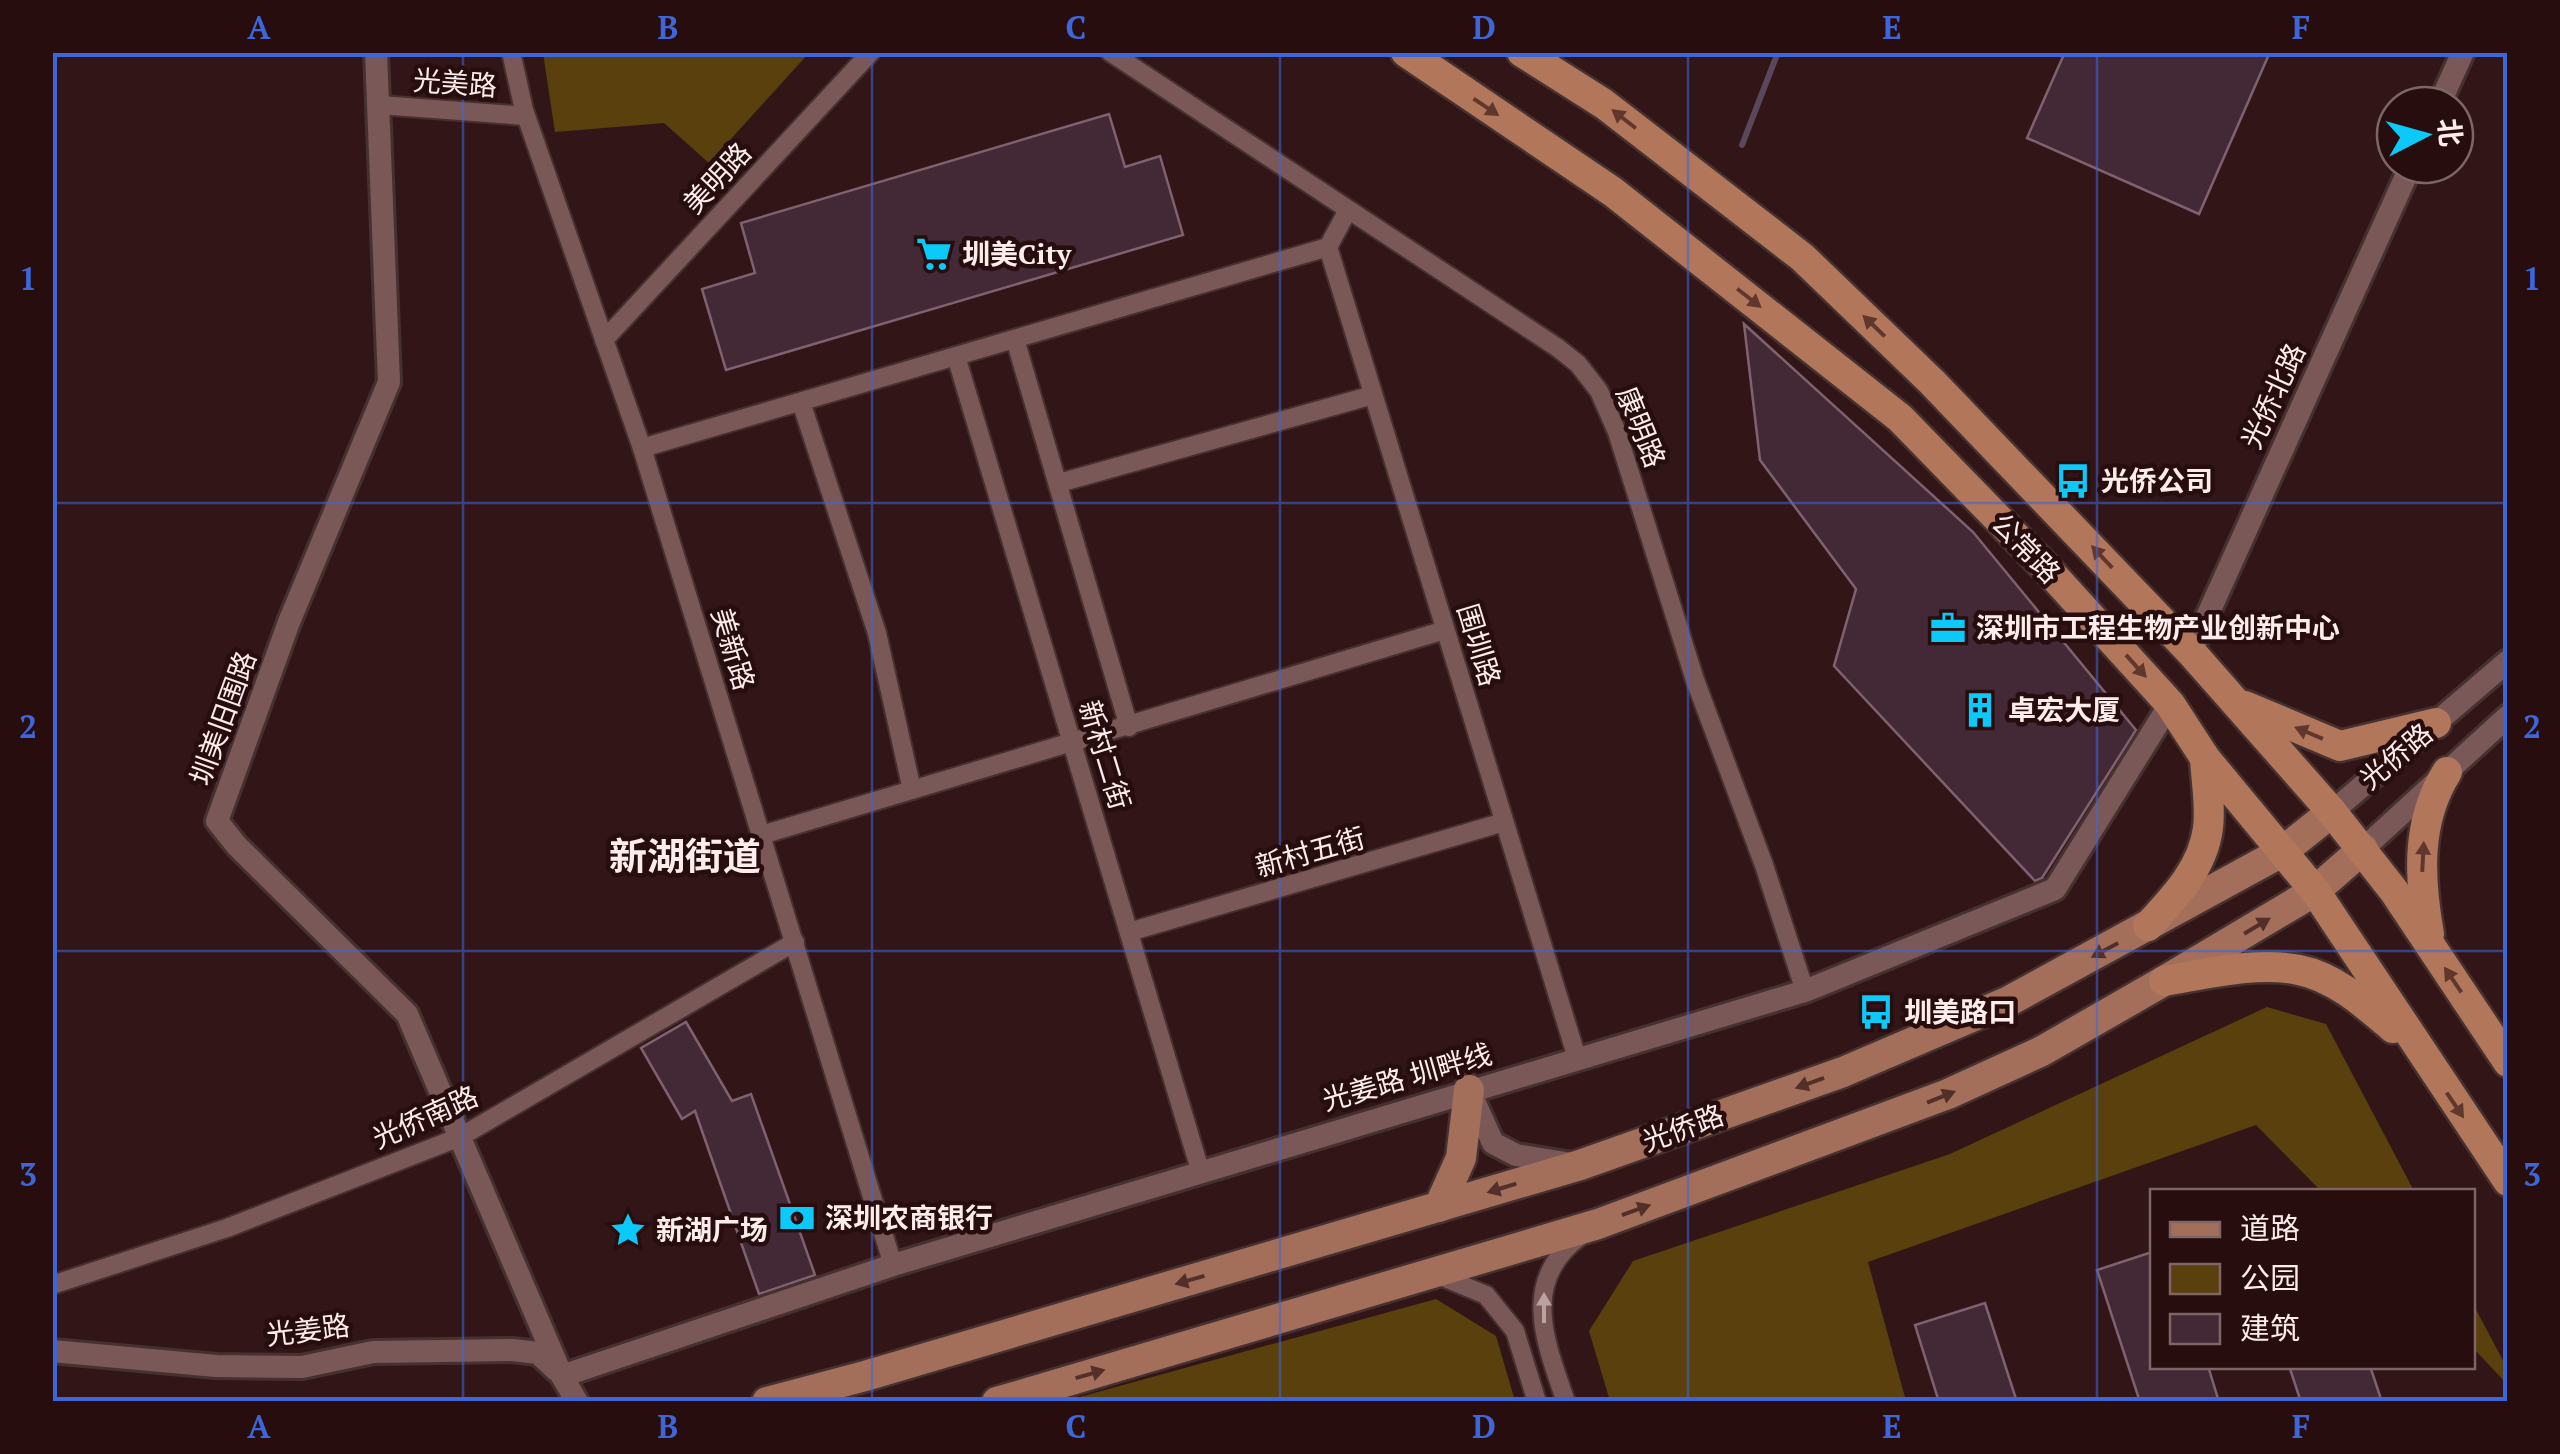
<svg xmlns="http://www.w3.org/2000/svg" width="2560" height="1454" font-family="'PT Serif','Noto Sans SC',serif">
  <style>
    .green { fill: #59400d }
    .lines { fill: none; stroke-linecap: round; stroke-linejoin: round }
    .stream { stroke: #5a475c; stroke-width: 6 }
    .building { fill: #432836; stroke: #806170; stroke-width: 2.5 }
    .minor-casing { stroke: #463131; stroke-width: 22 }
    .tertiary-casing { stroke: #463131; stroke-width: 28 }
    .primary-casing { stroke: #463131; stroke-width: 35 }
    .trunk-casing { stroke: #463131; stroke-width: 35 }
    .minor { stroke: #7a5858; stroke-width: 18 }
    .tertiary { stroke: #7a5858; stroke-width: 22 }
    .primary { stroke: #a46f5a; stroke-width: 30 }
    .trunk { stroke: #b2775a; stroke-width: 30 }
    .oneway { fill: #5f372c }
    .oneway2 { fill: #532f29 }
    .oneway3 { fill: #bba2a2 }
    .grid { fill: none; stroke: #3e66db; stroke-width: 2.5; stroke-opacity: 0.55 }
    .labels { text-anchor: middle; stroke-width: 9; stroke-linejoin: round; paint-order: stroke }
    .street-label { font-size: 28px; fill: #fceceb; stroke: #280d0e }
    .poi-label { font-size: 28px; font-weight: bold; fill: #fceceb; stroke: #280d0e; text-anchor: start }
    .district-label { font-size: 38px; font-weight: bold; fill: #fceceb; stroke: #280d0e }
    .neatline { fill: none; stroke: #3e66db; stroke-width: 4 }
    .grid-label { font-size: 32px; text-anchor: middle; font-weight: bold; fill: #3e66db }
  </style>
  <rect width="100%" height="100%" fill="#321617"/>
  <g class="green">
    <polygon points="543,53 543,52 809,53 709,163 664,123 555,132"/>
    <polygon points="2267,1007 2326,1024 2414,1191 2321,1191 2256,1125 1868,1262 1906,1401 1610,1401 1589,1331 1633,1261 1950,1154"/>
    <polygon points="1436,1299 1496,1336 1515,1401 1065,1401"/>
    <polygon points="2472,1302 2507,1368 2507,1384 2473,1348"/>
  </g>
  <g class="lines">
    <polyline class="stream" points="1742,145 1778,52"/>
  </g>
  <g class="building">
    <polygon points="2065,52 2270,52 2199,214 2027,138"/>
    <polygon points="1109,114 1125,167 1160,156 1183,235 726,370 702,289 755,273 741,223"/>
    <polygon points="1744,324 1973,532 2136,730 2042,878 2035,881 1834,666 1856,589 1760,460"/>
    <polygon points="686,1022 732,1101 751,1094 815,1275 759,1294 695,1111 682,1119 641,1048"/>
    <polygon points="2152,1252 2152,1366 2208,1366 2219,1402 2140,1402 2097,1270"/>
    <polygon points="1985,1303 2017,1402 1939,1402 1915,1325"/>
    <polygon points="2289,1366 2370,1366 2382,1402 2301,1402"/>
  </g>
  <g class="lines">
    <defs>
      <g id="minor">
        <polyline points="511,52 524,110 642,448 893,1265"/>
        <polyline points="1110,52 1558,348 1578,364 1599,391 1617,432 1695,680 1764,865 1805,991"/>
        <polyline points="380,105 526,116"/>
        <polyline points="1328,247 1577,1058"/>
        <polyline points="1015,339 1129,727"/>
        <polyline points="604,340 871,52"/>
        <polyline points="956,356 1200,1170"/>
        <polyline points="801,402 877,633 912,790"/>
        <polyline points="642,448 1328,247 1348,210"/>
        <polyline points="1059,483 1373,395"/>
        <polyline points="762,835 1445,630"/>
        <polyline points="1129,932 1504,822"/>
        <polyline points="1433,1273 1486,1295 1515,1331 1537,1402"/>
        <polyline points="52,1285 227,1228 460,1137 795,942"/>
        <path d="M 1566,1402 C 1545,1341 1519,1280 1582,1235"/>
      </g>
      <g id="tertiary">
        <polyline points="376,52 389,382 289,622 217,821 237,846 407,1014 562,1376 577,1402"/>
        <polyline points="2439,105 2463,52"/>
        <polyline points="2191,652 2411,165"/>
        <polyline points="2332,812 2508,661"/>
        <polyline points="2363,849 2508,716"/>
        <polyline points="1470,1092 1493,1143 1516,1155 1572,1164"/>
        <polyline points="52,1351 216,1366 302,1367 373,1352 512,1350 538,1353 556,1370"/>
        <polyline points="562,1376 893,1265 1805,991 2055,889 2170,704"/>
      </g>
      <g id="primary">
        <polyline points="1439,1207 1461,1158 1469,1090"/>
        <polyline points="767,1402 865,1376 1580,1165 1843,1072 2009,1001 2282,852 2332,812"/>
        <polyline points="997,1402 1598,1224 1948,1094 2042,1051 2164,981 2315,891 2363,849"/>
      </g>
      <g id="trunk">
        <polyline points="1406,52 1613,192 1900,418 2049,571 2170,704 2205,758 2315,891 2508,1181"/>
        <polyline points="1522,52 1604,104 1802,257 1932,382 2191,652 2332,812 2394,891 2508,1062"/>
        <polyline points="2245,706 2340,746 2436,723"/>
        <path d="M 2148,926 C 2174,898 2203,868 2208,828 C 2211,806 2206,780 2205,758"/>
        <path d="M 2429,934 C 2419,878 2416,821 2447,772"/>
        <path d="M 2164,981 C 2207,974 2256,961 2299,970 C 2335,977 2366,1005 2393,1028"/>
      </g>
    </defs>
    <use href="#minor" class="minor-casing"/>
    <use href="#tertiary" class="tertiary-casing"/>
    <use href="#primary" class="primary-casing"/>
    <use href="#trunk" class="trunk-casing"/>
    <use href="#minor" class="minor"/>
    <use href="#tertiary" class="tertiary"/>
    <use href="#primary" class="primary"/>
    <use href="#trunk" class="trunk"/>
  </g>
  <defs><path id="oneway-solid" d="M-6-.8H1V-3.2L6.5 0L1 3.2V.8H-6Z" transform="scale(2.5)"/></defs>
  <g class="oneway">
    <use href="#oneway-solid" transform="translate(1486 107) rotate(34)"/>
    <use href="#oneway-solid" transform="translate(1624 119) rotate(-142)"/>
    <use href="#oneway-solid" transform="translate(1749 298) rotate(38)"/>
    <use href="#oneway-solid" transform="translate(1874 326) rotate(-136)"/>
    <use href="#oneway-solid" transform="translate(2102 557) rotate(-133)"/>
    <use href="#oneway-solid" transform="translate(2136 666) rotate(48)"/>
    <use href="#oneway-solid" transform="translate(2309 733) rotate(-157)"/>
    <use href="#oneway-solid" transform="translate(2423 857) rotate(-87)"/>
    <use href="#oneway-solid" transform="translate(2453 980) rotate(-124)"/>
    <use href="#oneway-solid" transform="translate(2455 1105) rotate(56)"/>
  </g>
  <g class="oneway2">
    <use href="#oneway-solid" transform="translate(2257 926) rotate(-31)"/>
    <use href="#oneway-solid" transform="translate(2105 950) rotate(152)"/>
    <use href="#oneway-solid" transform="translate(1810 1083) rotate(160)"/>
    <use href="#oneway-solid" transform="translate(1941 1097) rotate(-22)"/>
    <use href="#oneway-solid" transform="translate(1502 1188) rotate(163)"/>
    <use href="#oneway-solid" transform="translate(1636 1210) rotate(-20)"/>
    <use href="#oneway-solid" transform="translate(1190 1280) rotate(164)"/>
    <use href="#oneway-solid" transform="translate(1090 1374) rotate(-16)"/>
  </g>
  <use class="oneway3" href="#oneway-solid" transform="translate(1544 1308) rotate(-90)"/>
  <path class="grid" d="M 463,52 L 463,1402M 872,52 L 872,1402M 1280,52 L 1280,1402M 1688,52 L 1688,1402M 2097,52 L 2097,1402M 52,503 L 2508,503M 52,951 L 2508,951"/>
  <defs>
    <symbol id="supermarket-bare" viewBox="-9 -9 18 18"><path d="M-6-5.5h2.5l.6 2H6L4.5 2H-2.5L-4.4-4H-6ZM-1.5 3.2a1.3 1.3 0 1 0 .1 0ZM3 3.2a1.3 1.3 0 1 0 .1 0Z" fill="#0bcafa" stroke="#280d0e" stroke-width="2.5" paint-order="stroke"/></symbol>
    <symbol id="bus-bare" viewBox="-9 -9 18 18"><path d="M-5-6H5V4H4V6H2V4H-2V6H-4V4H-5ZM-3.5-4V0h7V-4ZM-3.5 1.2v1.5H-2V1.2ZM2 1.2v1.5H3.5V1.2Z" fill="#0bcafa" stroke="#280d0e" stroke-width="2.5" paint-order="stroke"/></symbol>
    <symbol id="office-bare" viewBox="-9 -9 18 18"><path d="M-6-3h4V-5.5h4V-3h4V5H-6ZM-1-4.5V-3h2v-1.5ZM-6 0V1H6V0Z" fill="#0bcafa" stroke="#280d0e" stroke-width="2.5" paint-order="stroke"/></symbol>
    <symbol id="building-bare" viewBox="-9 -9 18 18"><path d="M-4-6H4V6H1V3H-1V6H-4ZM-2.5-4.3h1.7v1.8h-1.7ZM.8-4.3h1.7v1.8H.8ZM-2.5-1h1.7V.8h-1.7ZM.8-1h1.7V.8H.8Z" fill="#0bcafa" stroke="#280d0e" stroke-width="2.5" paint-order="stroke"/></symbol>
    <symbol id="bank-bare" viewBox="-9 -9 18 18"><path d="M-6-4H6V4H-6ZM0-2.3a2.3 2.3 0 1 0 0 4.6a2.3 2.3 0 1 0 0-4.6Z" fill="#0bcafa" stroke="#280d0e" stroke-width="2.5" paint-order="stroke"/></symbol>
    <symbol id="sight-bare" viewBox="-9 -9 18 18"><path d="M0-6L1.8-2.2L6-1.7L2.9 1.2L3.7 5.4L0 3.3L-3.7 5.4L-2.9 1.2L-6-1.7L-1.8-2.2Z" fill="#0bcafa" stroke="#280d0e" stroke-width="2.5" paint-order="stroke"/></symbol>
  </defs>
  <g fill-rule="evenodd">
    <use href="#supermarket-bare" x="909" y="229" width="50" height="50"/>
    <use href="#bus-bare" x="2048" y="456" width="50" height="50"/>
    <use href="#office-bare" x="1923" y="603" width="50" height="50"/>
    <use href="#building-bare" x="1955" y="685" width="50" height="50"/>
    <use href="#bus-bare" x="1851" y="987" width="50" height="50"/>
    <use href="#bank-bare" x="772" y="1193" width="50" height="50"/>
    <use href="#sight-bare" x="603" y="1205" width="50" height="50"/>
  </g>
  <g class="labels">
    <g class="street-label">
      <text transform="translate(455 83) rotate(4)" y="10">光美路</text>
      <text transform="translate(717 178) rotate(-47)" y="10">美明路</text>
      <text transform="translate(2273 396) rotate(-65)" y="10">光侨北路</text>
      <text transform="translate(1641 427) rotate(68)" y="10">康明路</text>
      <text transform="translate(2026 548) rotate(46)" y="10">公常路</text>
      <text transform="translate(1479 645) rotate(73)" y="10">围圳路</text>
      <text transform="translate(733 649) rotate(73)" y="10">美新路</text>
      <text transform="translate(223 718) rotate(-70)" y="10">圳美旧围路</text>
      <text transform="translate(1105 755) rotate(73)" y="10">新村二街</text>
      <text transform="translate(2396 756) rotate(-40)" y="10">光侨路</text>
      <text transform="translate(1310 852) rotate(-16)" y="10">新村五街</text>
      <text transform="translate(1407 1077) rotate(-16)" y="10">光姜路 圳畔线</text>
      <text transform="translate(425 1117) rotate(-24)" y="10">光侨南路</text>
      <text transform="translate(1683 1128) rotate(-20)" y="10">光侨路</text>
      <text transform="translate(308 1330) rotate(-7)" y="10">光姜路</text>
    </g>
    <g class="poi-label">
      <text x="962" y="264">圳美City</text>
      <text x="2101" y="491">光侨公司</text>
      <text x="1976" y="638">深圳市工程生物产业创新中心</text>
      <text x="2008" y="720">卓宏大厦</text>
      <text x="1904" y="1022">圳美路口</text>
      <text x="825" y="1228">深圳农商银行</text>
      <text x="656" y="1240">新湖广场</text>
    </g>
    <g class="district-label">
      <text x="685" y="870">新湖街道</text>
    </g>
  </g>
  <rect width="2560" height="1454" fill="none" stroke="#280d0e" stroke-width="110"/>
  <rect x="2150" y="1189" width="325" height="180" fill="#280d0e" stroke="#7d6666" stroke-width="2.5"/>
  <rect x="2170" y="1222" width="50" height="15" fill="#a46f5a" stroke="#7d6666" stroke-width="2.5"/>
  <text x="2240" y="1239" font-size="30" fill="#fceceb">道路</text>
  <rect x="2170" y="1264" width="50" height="30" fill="#59400d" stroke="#7d6666" stroke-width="2.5"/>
  <text x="2240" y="1289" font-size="30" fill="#fceceb">公园</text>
  <rect x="2170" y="1314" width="50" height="30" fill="#432836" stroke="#7d6666" stroke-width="2.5"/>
  <text x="2240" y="1339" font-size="30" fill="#fceceb">建筑</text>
  <g transform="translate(2425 135) rotate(84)"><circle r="48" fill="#280d0e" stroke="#7d6666" stroke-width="2.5"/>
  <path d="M0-8L18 38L0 25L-18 38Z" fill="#0bcafa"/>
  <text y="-15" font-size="28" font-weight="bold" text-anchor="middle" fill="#fceceb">北</text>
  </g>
  <rect x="55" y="55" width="2450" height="1344" class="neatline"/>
  <g class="grid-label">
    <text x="259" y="39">A</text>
    <text x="668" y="39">B</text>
    <text x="1076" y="39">C</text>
    <text x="1484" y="39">D</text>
    <text x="1892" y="39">E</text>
    <text x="2301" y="39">F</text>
    <text x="28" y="290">1</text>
    <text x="2532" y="290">1</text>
    <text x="28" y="738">2</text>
    <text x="2532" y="738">2</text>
    <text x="28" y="1186">3</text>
    <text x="2532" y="1186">3</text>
    <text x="259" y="1438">A</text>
    <text x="668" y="1438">B</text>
    <text x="1076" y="1438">C</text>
    <text x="1484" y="1438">D</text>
    <text x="1892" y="1438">E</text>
    <text x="2301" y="1438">F</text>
  </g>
</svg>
